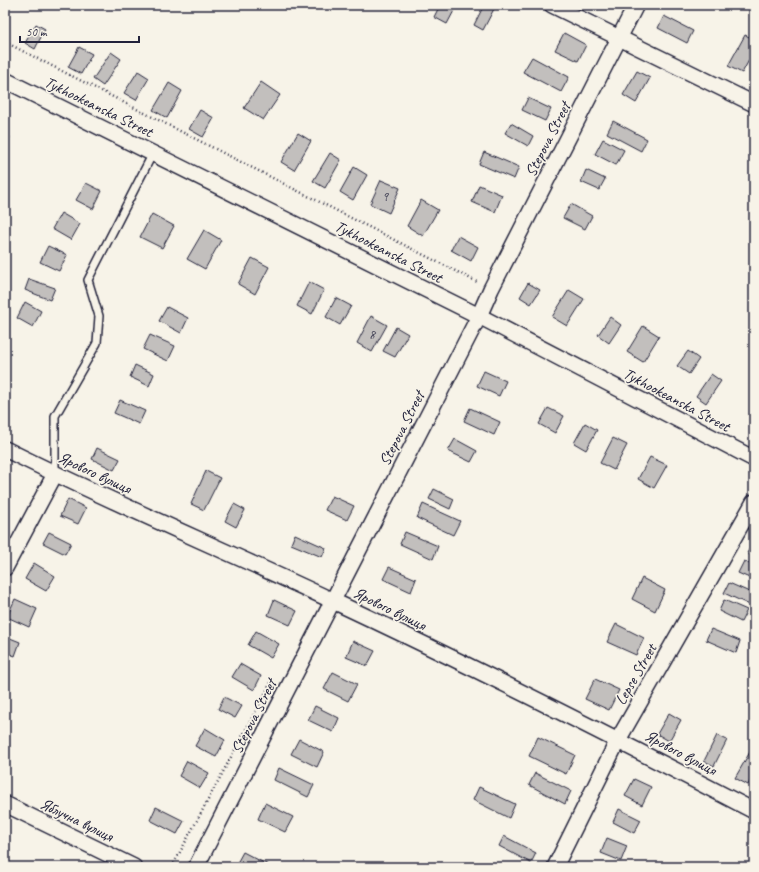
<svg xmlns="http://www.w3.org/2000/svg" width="759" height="872" font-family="Caveat,sans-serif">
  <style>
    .building { fill: #c2bfbd; stroke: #22223b }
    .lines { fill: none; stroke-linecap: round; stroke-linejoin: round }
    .lane-casing { stroke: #22223b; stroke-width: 10 }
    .street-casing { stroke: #22223b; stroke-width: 18 }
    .path { stroke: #22223b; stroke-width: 2.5; stroke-dasharray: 1 3; stroke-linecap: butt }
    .lane { stroke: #f7f3e8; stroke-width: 7 }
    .street { stroke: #f7f3e8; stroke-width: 15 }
    .labels { text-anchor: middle; stroke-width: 3.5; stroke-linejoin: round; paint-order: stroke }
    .number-label { font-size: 14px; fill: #4a495c }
    .street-label { font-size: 16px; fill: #22223b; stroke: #f7f3e8 }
  </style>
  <rect width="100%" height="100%" fill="#f7f3e8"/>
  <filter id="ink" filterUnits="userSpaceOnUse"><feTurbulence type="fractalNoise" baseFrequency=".025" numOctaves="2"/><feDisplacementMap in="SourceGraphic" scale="8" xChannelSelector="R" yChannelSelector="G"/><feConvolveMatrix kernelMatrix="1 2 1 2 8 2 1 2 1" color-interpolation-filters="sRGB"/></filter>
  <g filter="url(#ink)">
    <g class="building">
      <polygon points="440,5 457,5 447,24 434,17"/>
      <polygon points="484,5 496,5 483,30 474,25"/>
      <polygon points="664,16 693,31 687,43 658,28"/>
      <polygon points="36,24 45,29 35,49 25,43"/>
      <polygon points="564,33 586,45 578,61 555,50"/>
      <polygon points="745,35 754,39 754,51 742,73 728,66"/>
      <polygon points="79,47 92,54 81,74 68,67"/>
      <polygon points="111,52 121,59 103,86 93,79"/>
      <polygon points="532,57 569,77 561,92 523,72"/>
      <polygon points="138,71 149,78 136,100 124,93"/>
      <polygon points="637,71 650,78 636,103 623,95"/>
      <polygon points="261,82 280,95 263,120 244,108"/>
      <polygon points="169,83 182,91 167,118 153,110"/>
      <polygon points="528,98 551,109 545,121 522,110"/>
      <polygon points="200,110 214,118 203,137 189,129"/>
      <polygon points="613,121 647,139 641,151 607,133"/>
      <polygon points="511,123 533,136 528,146 505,133"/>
      <polygon points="298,133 311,141 294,170 281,162"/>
      <polygon points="5,135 10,137 5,149"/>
      <polygon points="603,139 624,150 616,165 595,154"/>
      <polygon points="484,152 519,167 514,179 479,164"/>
      <polygon points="330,153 341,160 325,188 313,181"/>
      <polygon points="354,167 367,175 353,200 340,192"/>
      <polygon points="586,170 605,179 599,190 581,182"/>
      <polygon points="381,180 400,188 389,213 370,204"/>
      <polygon points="86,183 102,191 93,209 76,200"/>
      <polygon points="479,185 502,195 495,212 472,202"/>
      <polygon points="421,200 438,210 423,236 407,226"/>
      <polygon points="571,204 592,216 585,229 563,218"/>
      <polygon points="61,213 80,224 71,240 52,229"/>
      <polygon points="152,214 174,226 162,248 140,237"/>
      <polygon points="204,230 221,240 205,269 187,259"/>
      <polygon points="458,236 478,247 471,261 451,250"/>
      <polygon points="48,246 67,255 59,271 40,262"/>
      <polygon points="252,258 269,267 255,294 238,284"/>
      <polygon points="29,279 55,288 50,300 25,290"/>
      <polygon points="309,282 324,290 312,314 297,306"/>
      <polygon points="528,283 540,290 531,304 520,297"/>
      <polygon points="569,290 584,299 567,326 552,317"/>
      <polygon points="336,298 351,306 340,325 326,317"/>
      <polygon points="25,302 41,311 33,327 17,318"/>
      <polygon points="167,307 188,318 181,333 159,321"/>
      <polygon points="371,316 387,325 372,352 357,343"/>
      <polygon points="610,317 621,325 609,343 598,335"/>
      <polygon points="643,326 659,336 643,362 627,352"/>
      <polygon points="396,327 408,334 395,357 383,351"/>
      <polygon points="150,335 175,346 168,361 143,349"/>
      <polygon points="688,351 699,359 689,374 677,366"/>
      <polygon points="135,365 154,374 149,386 130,377"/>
      <polygon points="484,371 506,381 499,396 477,386"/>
      <polygon points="711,374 721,381 706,403 696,396"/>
      <polygon points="120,400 145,411 139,424 114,413"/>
      <polygon points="470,408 500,422 494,435 464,421"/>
      <polygon points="548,408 564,416 555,433 539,424"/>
      <polygon points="585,423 597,430 586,450 574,443"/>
      <polygon points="613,438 627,445 614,470 600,463"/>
      <polygon points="455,439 477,451 471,462 448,451"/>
      <polygon points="97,448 120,459 114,470 92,459"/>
      <polygon points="650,457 667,465 654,488 638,479"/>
      <polygon points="206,471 220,478 204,510 191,504"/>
      <polygon points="434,489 454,499 450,509 429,499"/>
      <polygon points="332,496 354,506 347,520 325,510"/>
      <polygon points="68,499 86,508 78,524 60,516"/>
      <polygon points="234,504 245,510 236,527 225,521"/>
      <polygon points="423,504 460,521 453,535 417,518"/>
      <polygon points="49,532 71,543 65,554 43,543"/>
      <polygon points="405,532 438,546 433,559 400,544"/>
      <polygon points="295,534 326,548 322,557 291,544"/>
      <polygon points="753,543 754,543 754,557 747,553"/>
      <polygon points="744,561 754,566 754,580 738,573"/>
      <polygon points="34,563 55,576 46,591 25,579"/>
      <polygon points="389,567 416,579 411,592 383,579"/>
      <polygon points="642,578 665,590 655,611 632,599"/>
      <polygon points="729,583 754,594 754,607 724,593"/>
      <polygon points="15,599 37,609 29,627 7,617"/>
      <polygon points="274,600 297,611 290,625 268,615"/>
      <polygon points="724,600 747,610 741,622 719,611"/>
      <polygon points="616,624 644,638 636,655 607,642"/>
      <polygon points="711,629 740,641 736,653 706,640"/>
      <polygon points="256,631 279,644 271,658 248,645"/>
      <polygon points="5,636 20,642 15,656 5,652"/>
      <polygon points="353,641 375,651 367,666 346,657"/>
      <polygon points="240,664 261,676 254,690 232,677"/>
      <polygon points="333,672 357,684 348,701 324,689"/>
      <polygon points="595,679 619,690 609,710 585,699"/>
      <polygon points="224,697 242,706 235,718 218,709"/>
      <polygon points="315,706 339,718 333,732 308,720"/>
      <polygon points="669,713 681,720 669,741 657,734"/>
      <polygon points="205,728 225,740 216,757 195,746"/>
      <polygon points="717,735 727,740 714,766 704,761"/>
      <polygon points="538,737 575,755 566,774 529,756"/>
      <polygon points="299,739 324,752 317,767 291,754"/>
      <polygon points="754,745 754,774 748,785 735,778"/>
      <polygon points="187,761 209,773 200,788 179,776"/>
      <polygon points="279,768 314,785 308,797 274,780"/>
      <polygon points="535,773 571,791 565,804 529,785"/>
      <polygon points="634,779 651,787 642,805 625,796"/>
      <polygon points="479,787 515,804 509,818 473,800"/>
      <polygon points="265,803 293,817 285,832 258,819"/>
      <polygon points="156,807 184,821 177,834 150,820"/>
      <polygon points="619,809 641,820 634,833 613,822"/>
      <polygon points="504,836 536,853 531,863 499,846"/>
      <polygon points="607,838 627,846 621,861 601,853"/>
      <polygon points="243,852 272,867 244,867 237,863"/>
    </g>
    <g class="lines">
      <defs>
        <polyline id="lane" points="55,474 55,416 97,343 99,316 88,280 153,153"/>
        <g id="street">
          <polyline points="552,5 754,104"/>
          <polyline points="5,80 479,316 754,459"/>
          <path d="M 5,449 C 112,503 223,549 331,600 C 474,667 614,738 754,811"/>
          <polyline points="5,568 55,474"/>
          <polyline points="5,804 134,867"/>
          <polyline points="196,867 479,316 491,289 636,5"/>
          <polyline points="555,867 618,740 754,502"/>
        </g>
      </defs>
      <use href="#lane" class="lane-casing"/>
      <use href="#street" class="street-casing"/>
      <g class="path">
        <polyline points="5,42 479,283"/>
        <polyline points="172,867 273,679"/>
      </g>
      <use href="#lane" class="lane"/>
      <use href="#street" class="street"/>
    </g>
  </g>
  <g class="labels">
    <g class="number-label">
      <text x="385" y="201">9</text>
      <text x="372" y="339">8</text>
    </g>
    <g class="street-label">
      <text transform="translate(99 106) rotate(26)" y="6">Tykhookeanska Street</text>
      <text transform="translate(547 139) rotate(-63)" y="6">Stepova Street</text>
      <text transform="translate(389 251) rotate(27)" y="6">Tykhookeanska Street</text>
      <text transform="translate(677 399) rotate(28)" y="6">Tykhookeanska Street</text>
      <text transform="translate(401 428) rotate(-63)" y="6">Stepova Street</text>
      <text transform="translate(95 472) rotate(25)" y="6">Ярового вулиця</text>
      <text transform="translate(390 608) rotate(26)" y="6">Ярового вулиця</text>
      <text transform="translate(635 674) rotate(-60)" y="6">Lepse Street</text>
      <text transform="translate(253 716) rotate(-63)" y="6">Stepova Street</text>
      <text transform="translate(681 752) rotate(28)" y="6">Ярового вулиця</text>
      <text transform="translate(77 819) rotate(26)" y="6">Яблучна вулиця</text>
    </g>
  </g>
  <rect width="759" height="872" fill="none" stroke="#f7f3e8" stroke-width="20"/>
  <rect x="10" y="10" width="739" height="852" fill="none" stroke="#22223b" stroke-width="1.5" filter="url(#ink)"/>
  <path d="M20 36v6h119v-6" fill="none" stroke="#22223b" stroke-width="2"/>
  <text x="26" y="36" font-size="12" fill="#22223b" stroke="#f7f3e8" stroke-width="3" paint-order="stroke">50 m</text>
</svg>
